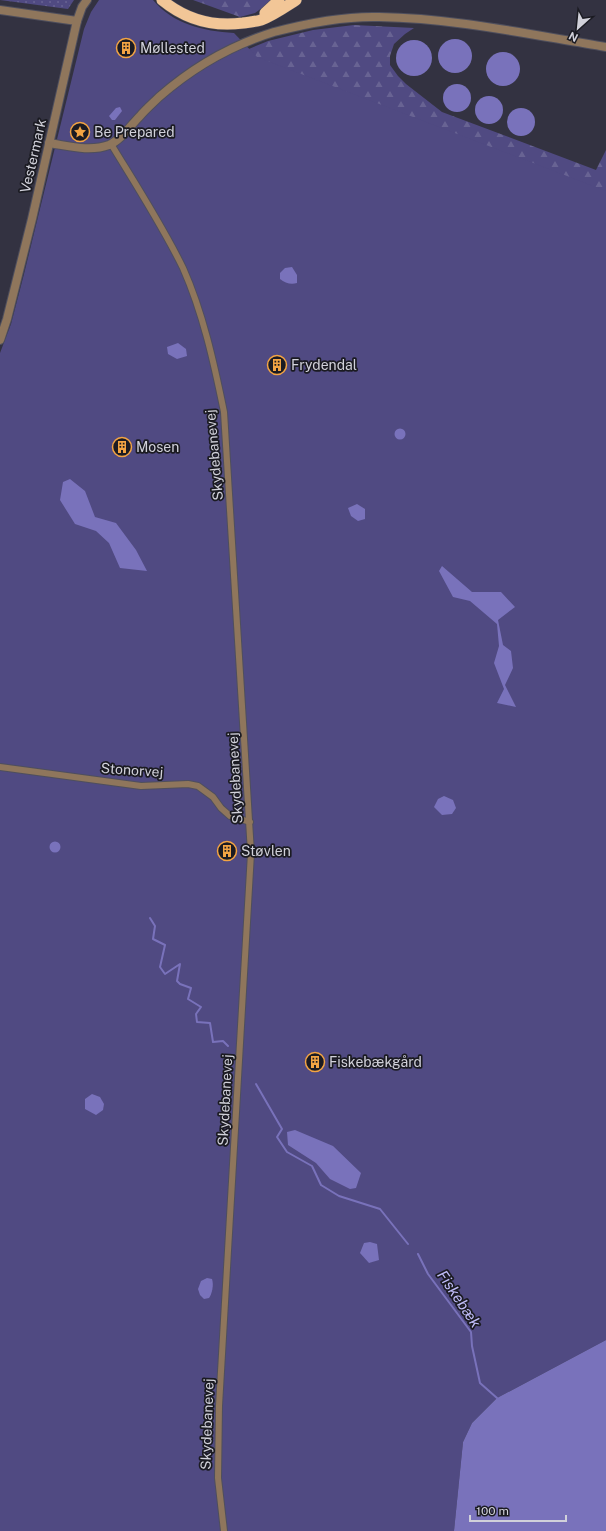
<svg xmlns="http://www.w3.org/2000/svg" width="606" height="1531" font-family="'Public Sans',sans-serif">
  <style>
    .grass { fill: url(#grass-dots) }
    .forest { fill: url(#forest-firs) }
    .park { fill: #504a82 }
    .water { fill: #7972bb }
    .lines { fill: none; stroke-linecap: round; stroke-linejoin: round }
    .stream { stroke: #7972bb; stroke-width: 2 }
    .minor-casing { stroke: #4f4f5d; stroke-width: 8 }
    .tertiary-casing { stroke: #4f4f5d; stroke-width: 10 }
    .trunk-casing { stroke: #4f4f5d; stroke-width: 12 }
    .minor { stroke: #8f765c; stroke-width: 6 }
    .tertiary { stroke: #8f765c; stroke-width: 8 }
    .trunk { stroke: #f2c697; stroke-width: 11 }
    .labels { text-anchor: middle; stroke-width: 3.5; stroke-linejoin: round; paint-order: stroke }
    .poi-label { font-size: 14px; fill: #d1d1da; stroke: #1b1b22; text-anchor: start }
    .street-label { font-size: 14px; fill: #d1d1da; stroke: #1b1b22 }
    .water-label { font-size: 15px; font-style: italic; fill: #c0bdf9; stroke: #1b1b22 }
  </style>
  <defs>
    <pattern id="grass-dots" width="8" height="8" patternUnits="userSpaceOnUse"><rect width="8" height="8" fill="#504a82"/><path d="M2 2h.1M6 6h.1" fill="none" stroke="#686393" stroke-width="1.8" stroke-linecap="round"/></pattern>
    <pattern id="forest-firs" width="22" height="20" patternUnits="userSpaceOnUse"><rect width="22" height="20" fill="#504a82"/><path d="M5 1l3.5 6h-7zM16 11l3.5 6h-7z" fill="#686393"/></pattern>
  </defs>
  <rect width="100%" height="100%" fill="#333241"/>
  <polygon class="grass" points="0,0 74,0 68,9"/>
  <g class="forest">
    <polygon points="193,0 273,0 255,13 240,17"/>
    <polygon points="354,25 414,28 405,34 394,44 390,56 390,65 398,76 406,84 442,112 596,170 606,150 606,192 237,54 268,41 313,30"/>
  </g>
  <path class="park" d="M 99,0 L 153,0 C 173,24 203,31 234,33 L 257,57 L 606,191 L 606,1340 L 497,1398 L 472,1423 L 463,1442 L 454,1531 L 0,1531 L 0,353 L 11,324 L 24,274 L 84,29 L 91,12 Z"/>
  <g class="water">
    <circle cx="455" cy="56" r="17"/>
    <circle cx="414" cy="58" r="18"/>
    <circle cx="503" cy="69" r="17"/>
    <circle cx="457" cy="98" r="14"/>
    <circle cx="489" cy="110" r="14"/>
    <polygon points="120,107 122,111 115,120 112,120 109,116 116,108"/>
    <circle cx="521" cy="122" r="14"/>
    <path d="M 292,267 L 297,275 L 297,283 C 291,285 285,283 280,279 L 280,273 L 285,268 Z"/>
    <polygon points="178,343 186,349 187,356 177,359 168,354 167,347"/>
    <circle cx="400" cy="434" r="5.5"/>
    <polygon points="70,479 85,491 95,517 116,523 136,550 147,571 120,568 109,543 96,531 75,524 60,500 63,482"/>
    <polygon points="357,504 365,509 365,519 358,521 351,516 348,508"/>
    <polygon points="442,566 472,592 501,592 515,607 498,620 503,645 511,651 513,668 505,685 516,707 497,703 504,689 494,663 499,646 497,624 470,601 453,597 439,571"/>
    <polygon points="444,796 453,800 456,808 452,814 442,815 434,807 438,799"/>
    <circle cx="55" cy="847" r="5.5"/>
    <polygon points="92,1094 100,1097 104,1104 103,1110 96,1115 85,1109 85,1099"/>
    <polygon points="295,1130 333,1146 361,1173 356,1188 350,1189 330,1179 316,1163 288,1145 287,1132"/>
    <polygon points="370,1242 377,1244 379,1260 369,1263 360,1253 364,1243"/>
    <path d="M 207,1278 L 212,1279 C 214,1285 212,1294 209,1298 L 204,1299 L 200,1295 L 198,1289 L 201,1281 Z"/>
    <polygon points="606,1340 606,1531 454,1531 463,1442 472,1423 497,1398"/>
  </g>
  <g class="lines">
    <g class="stream">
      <polyline points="150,918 155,926 153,939 165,945 160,967 165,974 180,964 177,981 180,984 191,988 188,999 201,1007 196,1014 197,1022 210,1023 213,1042 223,1041 228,1046"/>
      <polyline points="256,1084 282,1129 277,1137 287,1152 312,1166 321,1185 339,1196 380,1209 408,1244"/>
      <polyline points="418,1254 428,1274 471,1332 472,1346 480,1383 497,1398"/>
    </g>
    <defs>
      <g id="minor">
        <path d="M 111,144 C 136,185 162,225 183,268 C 203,313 214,363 224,412 L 251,853 L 219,1406 L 218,1478 L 224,1531"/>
        <polyline points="0,767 141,786 188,784 198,786 213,797 221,808 230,816 250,822"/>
      </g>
      <g id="tertiary">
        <polyline points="0,10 77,21"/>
        <path d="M 49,143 C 69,146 90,152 109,145 C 121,140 131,125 140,116 C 146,109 153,103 159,97 C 192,68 232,45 274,32 C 308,23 344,16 379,17 C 454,18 532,35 606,47"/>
        <polyline points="0,340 7,319 32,219 77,21 82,7 87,0"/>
      </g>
      <g id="trunk">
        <path d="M 162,0 C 185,19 213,27 243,23 C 249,22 255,22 261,20 C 274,15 285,7 296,0"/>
        <polyline points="265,13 279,0"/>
      </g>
    </defs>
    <use href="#minor" class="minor-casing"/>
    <use href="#tertiary" class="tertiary-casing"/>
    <use href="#trunk" class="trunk-casing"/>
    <use href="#minor" class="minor"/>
    <use href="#tertiary" class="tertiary"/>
    <use href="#trunk" class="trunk"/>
  </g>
  <defs>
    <symbol id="building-ring" viewBox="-11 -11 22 22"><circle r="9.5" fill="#1b1b22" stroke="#f3a443" stroke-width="1.5"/><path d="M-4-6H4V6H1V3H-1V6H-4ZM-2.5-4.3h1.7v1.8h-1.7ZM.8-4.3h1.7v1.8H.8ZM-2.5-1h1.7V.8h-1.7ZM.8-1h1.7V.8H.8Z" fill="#f3a443"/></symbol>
    <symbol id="sight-ring" viewBox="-11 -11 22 22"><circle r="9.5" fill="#1b1b22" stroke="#f3a443" stroke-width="1.5"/><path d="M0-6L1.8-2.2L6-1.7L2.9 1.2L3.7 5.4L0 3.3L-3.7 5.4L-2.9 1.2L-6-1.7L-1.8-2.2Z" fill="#f3a443"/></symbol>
  </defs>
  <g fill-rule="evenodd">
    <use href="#building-ring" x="115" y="37" width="22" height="22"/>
    <use href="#sight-ring" x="69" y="121" width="22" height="22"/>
    <use href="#building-ring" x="266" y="354" width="22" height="22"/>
    <use href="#building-ring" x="111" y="436" width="22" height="22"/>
    <use href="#building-ring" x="216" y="840" width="22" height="22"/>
    <use href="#building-ring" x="304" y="1051" width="22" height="22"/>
  </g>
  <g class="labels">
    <g class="poi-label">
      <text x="140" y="53">Møllested</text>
      <text x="94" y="137">Be Prepared</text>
      <text x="291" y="370">Frydendal</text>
      <text x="136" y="452">Mosen</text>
      <text x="241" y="856">Støvlen</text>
      <text x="329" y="1067">Fiskebækgård</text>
    </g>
    <g class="street-label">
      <text transform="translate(33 156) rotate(-77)" y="5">Vestermark</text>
      <text transform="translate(214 455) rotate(-95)" y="5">Skydebanevej</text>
      <text transform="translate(132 770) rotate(4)" y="5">Stonorvej</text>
      <text transform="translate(235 778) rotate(-93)" y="5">Skydebanevej</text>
      <text transform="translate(225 1100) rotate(-87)" y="5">Skydebanevej</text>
      <text transform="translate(207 1424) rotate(-88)" y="5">Skydebanevej</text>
    </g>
    <g class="water-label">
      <text transform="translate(459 1299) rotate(56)" y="5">Fiskebæk</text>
    </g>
  </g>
  <g transform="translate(578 28) rotate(207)" stroke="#1b1b22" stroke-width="3" paint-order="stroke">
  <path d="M0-3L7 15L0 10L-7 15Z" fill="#d1d1da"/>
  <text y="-6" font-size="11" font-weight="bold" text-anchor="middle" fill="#d1d1da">N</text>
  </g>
  <path d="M470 1515v6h96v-6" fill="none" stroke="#d1d1da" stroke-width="2"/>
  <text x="476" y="1515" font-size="12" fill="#d1d1da" stroke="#1b1b22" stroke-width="3" paint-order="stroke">100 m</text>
</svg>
